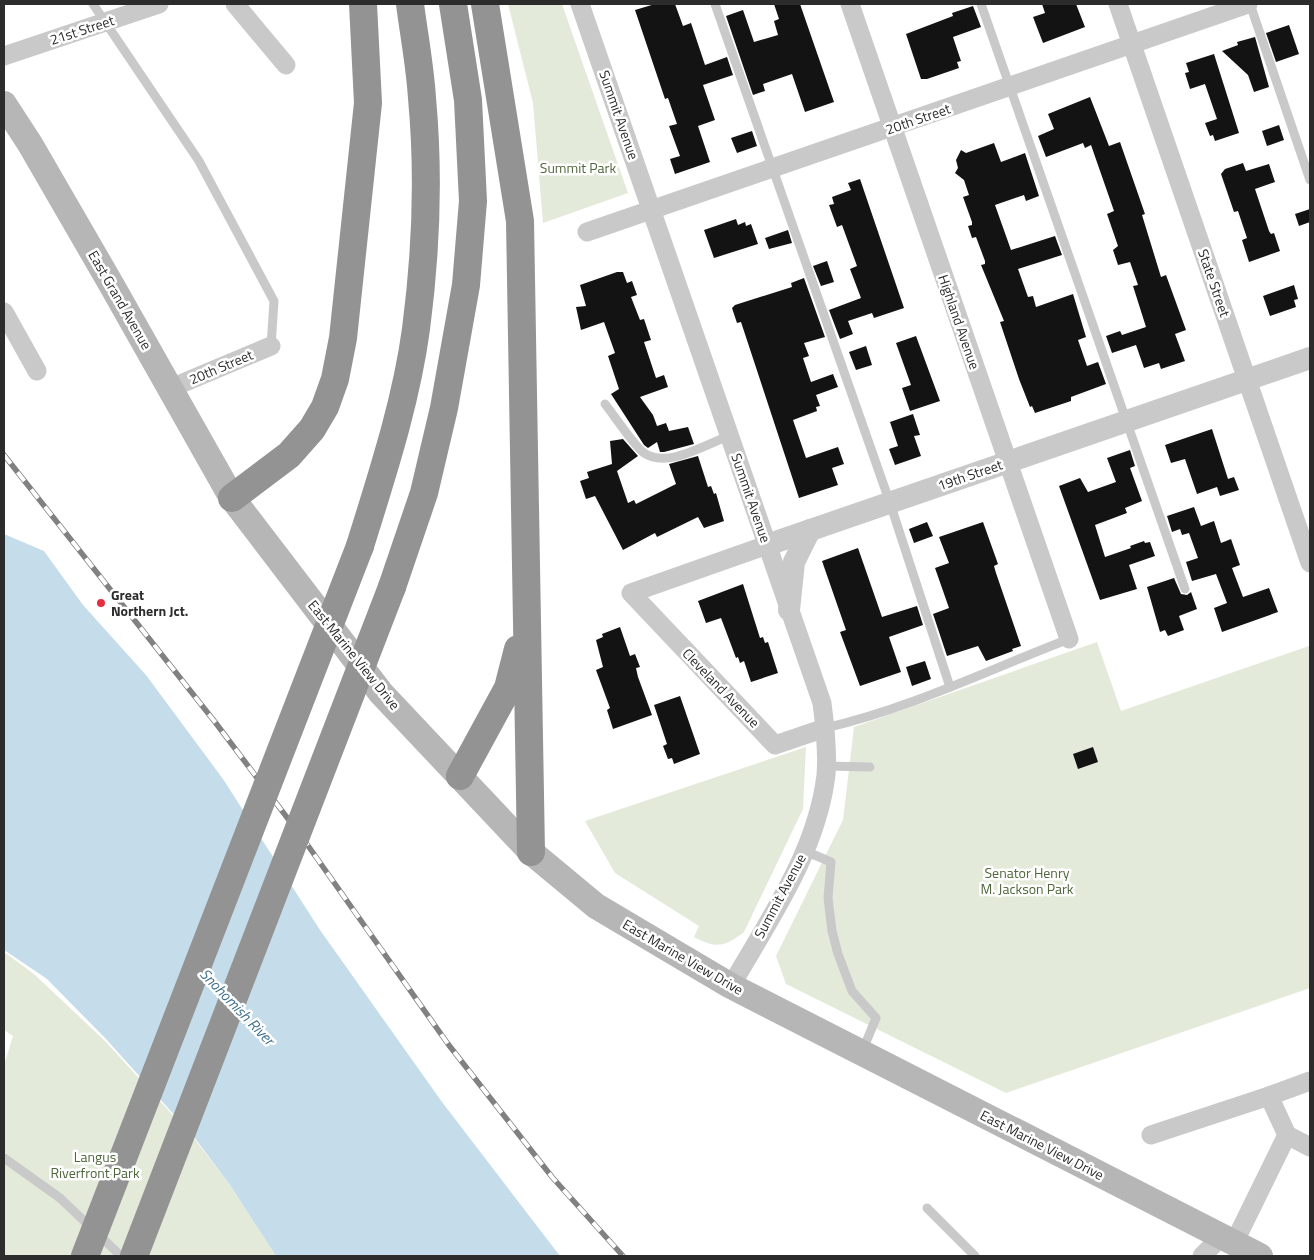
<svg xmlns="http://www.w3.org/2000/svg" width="1314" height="1260" font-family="'Titillium Web',sans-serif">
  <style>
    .green { fill: #e3ead9 }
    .water { fill: #c5ddea }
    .building { fill: #131313 }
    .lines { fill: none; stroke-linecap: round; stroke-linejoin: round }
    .service { stroke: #c9c9c9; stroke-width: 9 }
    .minor { stroke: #c9c9c9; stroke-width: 19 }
    .tertiary { stroke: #c9c9c9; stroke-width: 22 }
    .secondary { stroke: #b6b6b6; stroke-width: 26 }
    .motorway { stroke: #939393; stroke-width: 28 }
    .rail-casing { stroke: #818181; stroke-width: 5.5 }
    .rail { stroke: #fff; stroke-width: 4; stroke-dasharray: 11; stroke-linecap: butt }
    .motorway-bridge { stroke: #939393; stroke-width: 28 }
    .poi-dot { fill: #e32f40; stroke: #fff; stroke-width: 2 }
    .labels { text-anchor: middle; stroke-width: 5; stroke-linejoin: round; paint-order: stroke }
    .street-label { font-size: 14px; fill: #2c2c2c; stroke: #fff }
    .park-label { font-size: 14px; fill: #50673b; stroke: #fff }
    .poi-label { font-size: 14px; font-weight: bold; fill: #2c2c2c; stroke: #fff; text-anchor: start }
    .water-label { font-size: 15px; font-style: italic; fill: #3c6f8c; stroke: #fff }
  </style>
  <rect width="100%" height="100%" fill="#fff"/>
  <g class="green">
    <polygon points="508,4 562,4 628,193 543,223 533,103"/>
    <polygon points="1097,642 1121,711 1309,646 1310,988 1006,1093 786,984 776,956 843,820 854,727"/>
    <path d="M 806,747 L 803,809 L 744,932 C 725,947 716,949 694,937 L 699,926 L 615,873 L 585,821 Z"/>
    <polygon points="4,952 34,974 105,1041 193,1137 230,1185 276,1256 4,1256 4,1065 13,1036 4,1030"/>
  </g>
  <polygon class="water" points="4,534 44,551 83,605 146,675 223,779 320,930 442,1102 560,1256 276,1256 230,1185 194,1137 106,1039 47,979 4,950"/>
  <g class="building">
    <polygon points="655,4 675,4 683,26 691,23 705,65 727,57 733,75 703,85 715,120 698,126 710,162 675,174 670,159 680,156 669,126 677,124 668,98 665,99 635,10"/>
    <polygon points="774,4 800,4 834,102 805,112 792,74 763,84 765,91 753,95 726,16 743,10 754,42 778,35 774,21 779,19"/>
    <polygon points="1042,4 1076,4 1085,27 1043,43 1033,17 1045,13"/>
    <polygon points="973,6 981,27 953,37 961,61 957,62 959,68 927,79 921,79 906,34 953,16 952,13"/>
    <polygon points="1289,25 1299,54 1276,62 1266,33"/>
    <polygon points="1255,37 1269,87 1254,92 1248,75 1222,51 1238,45 1237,42"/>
    <polygon points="1214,54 1239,133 1215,141 1213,135 1210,136 1205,123 1217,119 1205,84 1190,89 1185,73 1189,72 1186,63"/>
    <polygon points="1090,97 1109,146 1120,142 1145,214 1142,215 1161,277 1166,275 1186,330 1175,334 1185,361 1161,369 1159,363 1144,368 1136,345 1112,353 1106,336 1120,331 1122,335 1146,327 1133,286 1138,285 1130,262 1118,265 1113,250 1118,246 1107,214 1114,211 1091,145 1085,148 1083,143 1046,157 1038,136 1054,129 1048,114"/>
    <polygon points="1279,125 1284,140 1267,146 1262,131"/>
    <polygon points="752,131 757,146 737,153 731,138"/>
    <polygon points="994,143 1001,162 1025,153 1039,196 1026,201 1024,195 995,205 1011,250 1055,236 1062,255 1018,269 1028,297 1033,296 1036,307 1073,294 1086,337 1078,340 1087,366 1098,362 1106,384 1071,397 1071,401 1035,413 1032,406 1030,407 1019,379 1000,322 1004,321 981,265 985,264 985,261 976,237 972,238 968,226 972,225 972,222 963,197 969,195 964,180 955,173 958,168 956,160 961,150 966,153"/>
    <polygon points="1243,163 1246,171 1269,164 1275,182 1255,189 1269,231 1271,234 1274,233 1280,251 1249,262 1242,240 1247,238 1238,211 1234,212 1221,174 1225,169"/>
    <polygon points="860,179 904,308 874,318 872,313 848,321 853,334 840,339 829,310 861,298 850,269 857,266 842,225 837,227 829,205 834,204 832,197 851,190 848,183"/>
    <polygon points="1310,209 1310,222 1299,226 1295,214"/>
    <polygon points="736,219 738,225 745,222 746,226 751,224 758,244 714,258 704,230"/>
    <polygon points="788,230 792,243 769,249 765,238"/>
    <polygon points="827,261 834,282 821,286 813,266"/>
    <polygon points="617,272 623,272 627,283 632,281 637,295 631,297 640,320 644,319 651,340 644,342 656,378 664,375 668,387 640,397 653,415 657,426 666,423 669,431 688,427 694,444 664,452 660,452 657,442 648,448 644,445 611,394 619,389 608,356 615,353 604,322 581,330 576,307 586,306 580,285"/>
    <polygon points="804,278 825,337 804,343 809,356 803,358 811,382 833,374 838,387 816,395 820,406 816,407 817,411 793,420 806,458 838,447 844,464 832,468 838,485 799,498 741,322 737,323 732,308 735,305 792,287 791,283"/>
    <polygon points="1294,285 1298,299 1294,300 1296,307 1270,316 1263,296"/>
    <polygon points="916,336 940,401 910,411 902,388 911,385 896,343"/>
    <polygon points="866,346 872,365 856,370 849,352"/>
    <polygon points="913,414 920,435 914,436 921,456 895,465 889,449 898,446 890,422"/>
    <polygon points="1212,429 1228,479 1234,477 1239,490 1220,496 1217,487 1197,494 1185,459 1171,463 1165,445"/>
    <polygon points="623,439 638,456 617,471 628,503 634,500 636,504 676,484 669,464 698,456 708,487 711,486 714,494 716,493 724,521 704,528 698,517 657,537 655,533 623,550 595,496 586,499 580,481 589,478 587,472 612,464 610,441"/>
    <polygon points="1130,450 1135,466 1130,468 1142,501 1125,508 1127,513 1095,525 1105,557 1131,548 1130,546 1144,541 1145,543 1150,542 1155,556 1129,565 1137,589 1100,600 1059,486 1080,478 1088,492 1116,482 1107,458"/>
    <polygon points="1194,507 1201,526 1214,521 1221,543 1231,539 1240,565 1232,568 1243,597 1269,588 1278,612 1222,632 1214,608 1227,603 1216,574 1192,581 1186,562 1198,558 1189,533 1182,535 1180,529 1172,532 1167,516"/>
    <polygon points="927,522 933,536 914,543 909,529"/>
    <polygon points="983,522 998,564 994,566 996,573 1021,646 1012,649 1013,651 986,661 978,646 947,656 933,614 949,608 935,568 949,563 939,537"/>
    <polygon points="858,548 882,617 917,606 923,625 889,637 901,672 860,686 840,632 846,630 822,561"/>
    <polygon points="1174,578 1181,594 1187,595 1191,592 1197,609 1179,616 1184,630 1168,636 1165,630 1160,632 1147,587"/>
    <polygon points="743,584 760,638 763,637 765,643 768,642 778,673 751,682 744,661 740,663 738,657 736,658 721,618 706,623 698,601"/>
    <polygon points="620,627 630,656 635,654 640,667 636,668 638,677 652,715 613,729 607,710 610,708 596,670 603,667 596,640 603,637 602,634"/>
    <polygon points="925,661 931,679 912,686 906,667"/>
    <polygon points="680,696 700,754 674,764 672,758 668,759 663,746 667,744 654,705"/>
    <polygon points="1093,747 1098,762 1078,769 1073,754"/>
  </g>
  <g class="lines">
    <g class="service">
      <polyline points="93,4 199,161 274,301 271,346"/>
      <polyline points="715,4 890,503 950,687"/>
      <polyline points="981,4 1185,589"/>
      <polyline points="1250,4 1310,180"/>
      <path d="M 605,404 C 614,415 634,446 644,453 C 668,469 706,444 729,436"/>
      <path d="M 825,728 C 909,709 988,670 1069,639"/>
      <polyline points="826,766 870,767"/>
      <polyline points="805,851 831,862 828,898 832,931 838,954 852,991 876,1018 862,1052"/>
      <polyline points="4,1158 60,1198 121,1256"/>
      <polyline points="927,1208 975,1256"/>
    </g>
    <g class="minor">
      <polyline points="235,4 286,65"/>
      <path d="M 580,4 L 822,703 C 825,726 828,752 826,775 C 817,852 768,921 731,986"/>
      <polyline points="850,4 1069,639"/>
      <polyline points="1118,4 1310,563"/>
      <polyline points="4,56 159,4"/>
      <polyline points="587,232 1248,4"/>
      <polyline points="4,312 37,371"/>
      <polyline points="171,388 271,346"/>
      <polyline points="767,545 631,593 775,745 825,728"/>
      <polyline points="1310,1081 1269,1096 1287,1135 1310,1147"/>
      <polyline points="1151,1135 1269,1096"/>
      <polyline points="1234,1243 1287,1135"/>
      <polyline points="1202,1256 1221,1237"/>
    </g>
    <g class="tertiary">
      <polyline points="767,545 1310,358"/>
      <polyline points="789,610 794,562 810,530"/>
    </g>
    <polyline class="secondary" points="4,104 30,144 111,284 232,498 381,693 531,852 596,906 731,986 1260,1256"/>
    <g class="motorway">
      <polyline points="485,4 520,221 531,852"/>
      <polyline points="232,498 289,455 312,429 325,407 335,379 343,338 368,103 363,4"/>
      <path d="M 360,546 C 382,475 406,403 416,329 C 426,253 429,174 422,98 C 420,66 414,35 410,4"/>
      <polyline points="392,587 424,493 444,408 466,285 473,201 468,100 453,4"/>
      <polyline points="460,776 508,688 518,649"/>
    </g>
    <defs>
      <polyline id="rail" points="4,455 215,722 304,840 448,1044 552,1177 623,1256"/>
    </defs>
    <use href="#rail" class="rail-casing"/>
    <use href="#rail" class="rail"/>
    <g class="motorway-bridge">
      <polyline points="85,1256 360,546"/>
      <polyline points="134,1256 392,587"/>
    </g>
  </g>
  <circle class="poi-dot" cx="101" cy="603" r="5"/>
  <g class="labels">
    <g class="street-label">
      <text transform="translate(82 30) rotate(-18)" y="5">21st Street</text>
      <text transform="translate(619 115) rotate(71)" y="5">Summit Avenue</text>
      <text transform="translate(918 119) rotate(-19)" y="5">20th Street</text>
      <text transform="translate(1214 283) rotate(71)" y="5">State Street</text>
      <text transform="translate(120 300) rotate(60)" y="5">East Grand Avenue</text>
      <text transform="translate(959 322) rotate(71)" y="5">Highland Avenue</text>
      <text transform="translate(221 367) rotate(-23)" y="5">20th Street</text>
      <text transform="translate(970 475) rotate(-19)" y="5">19th Street</text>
      <text transform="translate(751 498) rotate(71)" y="5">Summit Avenue</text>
      <text transform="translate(354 655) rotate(51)" y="5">East Marine View Drive</text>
      <text transform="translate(721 688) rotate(46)" y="5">Cleveland Avenue</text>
      <text transform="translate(780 896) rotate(-62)" y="5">Summit Avenue</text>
      <text transform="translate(683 957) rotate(30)" y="5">East Marine View Drive</text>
      <text transform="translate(1042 1145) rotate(27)" y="5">East Marine View Drive</text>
    </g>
    <g class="park-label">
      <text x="578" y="173">Summit Park</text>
      <text x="1027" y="878">Senator Henry<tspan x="1027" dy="16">M. Jackson Park</tspan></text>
      <text x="95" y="1162">Langus<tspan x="95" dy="16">Riverfront Park</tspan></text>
    </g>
    <g class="poi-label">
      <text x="111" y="600">Great<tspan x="111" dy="16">Northern Jct.</tspan></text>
    </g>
    <g class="water-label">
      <text transform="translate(237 1007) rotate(46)" y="5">Snohomish River</text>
    </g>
  </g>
  <rect width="1314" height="1260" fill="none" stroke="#2c2c2c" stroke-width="10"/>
</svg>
